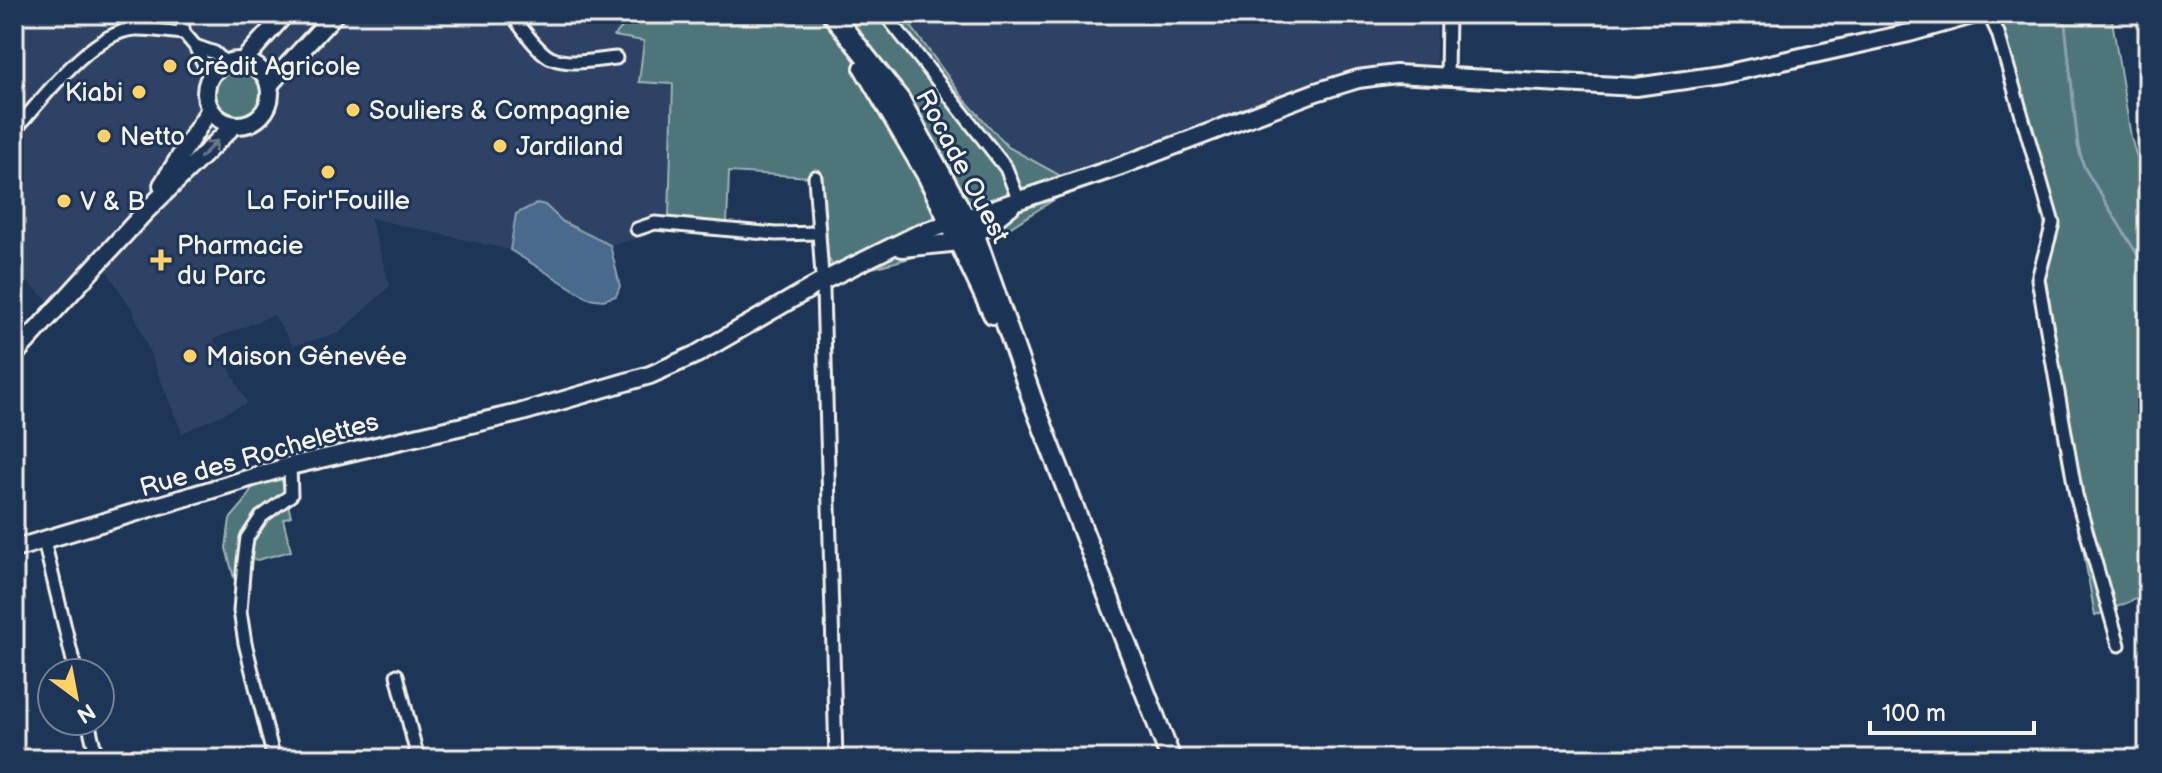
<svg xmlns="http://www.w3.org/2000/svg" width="2162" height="773" font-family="'Balsamiq Sans',sans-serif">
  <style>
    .built { fill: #2e4366 }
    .green { fill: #4d757a; stroke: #a0b3b1; stroke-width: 2 }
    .water { fill: #496b8d; stroke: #8da1b1; stroke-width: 2 }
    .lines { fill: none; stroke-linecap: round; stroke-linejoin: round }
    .stream { stroke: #8da1b1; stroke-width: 3 }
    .street-casing { stroke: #f4f1e8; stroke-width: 17 }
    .secondary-casing { stroke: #f4f1e8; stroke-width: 22 }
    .primary-casing { stroke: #f4f1e8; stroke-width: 24 }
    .street { stroke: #1d3557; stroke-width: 11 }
    .secondary { stroke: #1d3557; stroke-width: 16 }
    .primary { stroke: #1d3557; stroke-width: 18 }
    .oneway { stroke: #68778a }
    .poi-dot { fill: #ffd166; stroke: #1d3557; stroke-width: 3 }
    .labels { text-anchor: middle; stroke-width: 6; stroke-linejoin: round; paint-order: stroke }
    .poi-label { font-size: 26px; fill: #f4f1e8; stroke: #1d3557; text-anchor: start }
    .street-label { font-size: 26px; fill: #f4f1e8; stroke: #1d3557 }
  </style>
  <rect width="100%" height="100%" fill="#1d3557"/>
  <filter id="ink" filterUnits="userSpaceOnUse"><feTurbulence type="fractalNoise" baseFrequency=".0125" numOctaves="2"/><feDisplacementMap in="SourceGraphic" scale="16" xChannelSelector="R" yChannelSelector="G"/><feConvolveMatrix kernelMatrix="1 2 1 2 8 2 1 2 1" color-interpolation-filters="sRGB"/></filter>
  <g filter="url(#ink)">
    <g class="built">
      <polygon points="14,14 634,14 615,36 644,41 673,84 669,217 645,237 610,245 563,222 546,205 510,240 510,250 370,218 390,286 339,333 293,346 274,315 214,339 247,403 182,433 133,311 107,271 63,314 14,270"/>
      <polygon points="902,14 1437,14 1436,64 1360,69 1072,174 1059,175 1008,147 965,100"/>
    </g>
    <g class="green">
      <polygon points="634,14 902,14 965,100 1008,147 1059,175 1068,191 998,235 838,277 814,229 812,177 729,172 727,226 669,217 673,84 639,82 644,41 614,36"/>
      <polygon points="1986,14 2111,14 2131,137 2148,197 2148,594 2095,616 2034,275 2045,227 2028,157"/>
      <circle cx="239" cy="92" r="23"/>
      <polygon points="278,478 282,481 285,492 282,497 258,514 238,576 234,578 226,548 230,519 243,504 253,486"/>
      <path d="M 288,505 L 291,516 L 283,519 L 291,551 L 257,560 L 249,559 C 253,533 266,519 288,505 Z"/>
    </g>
    <polygon class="water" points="537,203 545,205 563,222 610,245 620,286 616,296 603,300 588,298 510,250 516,214"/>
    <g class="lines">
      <polyline class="stream" points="2064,14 2078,146 2084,167 2148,272"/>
      <defs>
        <g id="street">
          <polyline points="118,14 133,29"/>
          <polyline points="180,14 184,33"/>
          <path d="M 512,14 C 519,25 539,53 551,58 C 570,66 596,60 616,58"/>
          <polyline points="885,14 1006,168 1019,201"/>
          <polyline points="1989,14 1998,33 2053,223 2038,279 2076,495 2119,645"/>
          <polyline points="195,46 215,53 226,63"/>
          <polyline points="1447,75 1448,14"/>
          <path d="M 14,131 C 42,100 90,33 134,29 C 150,28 168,32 184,33 L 195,46 L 210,77"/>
          <polyline points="815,177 823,290 836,759"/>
          <polyline points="637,229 655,223 776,234 819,233"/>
          <polyline points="44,541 76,673"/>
          <polyline points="397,675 418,759"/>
          <polyline points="88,721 97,759"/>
          <polyline points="274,759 245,643 240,611 244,561 247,538 261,517 291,495 290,466"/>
        </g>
        <g id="secondary">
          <polyline points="243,61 285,14"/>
          <circle cx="238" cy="93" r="32"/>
          <polyline points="269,85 335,14"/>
          <polyline points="162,185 210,109"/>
          <polyline points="902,248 960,242 975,235 1011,206"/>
          <polyline points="14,355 144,213 234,125"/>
          <polyline points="14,549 290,466 519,413 650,375 697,354 823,281 918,234 1118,167 1316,92 1358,79 1396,74 1636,87 1720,75 1909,33 1976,14"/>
        </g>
        <g id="primary">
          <polyline points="832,14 900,100 975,235 1034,404 1171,759"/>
          <polyline points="864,68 928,177 993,314"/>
        </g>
      </defs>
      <use href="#street" class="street-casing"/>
      <use href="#secondary" class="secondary-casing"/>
      <use href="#primary" class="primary-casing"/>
      <use href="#street" class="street"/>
      <use href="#secondary" class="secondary"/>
      <use href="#primary" class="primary"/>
    </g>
    <defs><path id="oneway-shaft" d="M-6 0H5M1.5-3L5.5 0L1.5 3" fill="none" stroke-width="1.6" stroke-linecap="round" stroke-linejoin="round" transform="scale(2)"/></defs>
    <use class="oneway" href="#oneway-shaft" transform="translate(209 149) rotate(-45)"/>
  </g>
  <g class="poi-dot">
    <circle cx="170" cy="66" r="8"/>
    <circle cx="139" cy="92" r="8"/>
    <circle cx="353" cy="110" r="8"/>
    <circle cx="104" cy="136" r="8"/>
    <circle cx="500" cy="146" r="8"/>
    <circle cx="328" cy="172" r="8"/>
    <circle cx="64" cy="201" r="8"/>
    <path d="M157 248h8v8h8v8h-8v8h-8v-8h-8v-8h8z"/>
    <circle cx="190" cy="356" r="8"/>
  </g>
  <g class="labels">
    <g class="poi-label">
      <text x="186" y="75">Crédit Agricole</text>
      <text x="123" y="101" text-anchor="end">Kiabi</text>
      <text x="369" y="119">Souliers &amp; Compagnie</text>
      <text x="120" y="145">Netto</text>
      <text x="516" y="155">Jardiland</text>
      <text x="328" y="209" text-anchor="middle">La Foir'Fouille</text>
      <text x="80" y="210">V &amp; B</text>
      <text x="177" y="254">Pharmacie<tspan x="177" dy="30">du Parc</tspan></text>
      <text x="206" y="365">Maison Génevée</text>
    </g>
    <g class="street-label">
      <text transform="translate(963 166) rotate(62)" y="9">Rocade Ouest</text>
      <text transform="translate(259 454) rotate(-16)" y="9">Rue des Rochelettes</text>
    </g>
  </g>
  <rect width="2162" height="773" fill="none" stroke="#1d3557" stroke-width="48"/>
  <rect x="24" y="24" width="2114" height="725" fill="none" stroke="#f4f1e8" stroke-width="3" filter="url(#ink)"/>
  <g transform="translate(76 697) rotate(148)"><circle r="38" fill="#1d3557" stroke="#738091" stroke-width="2"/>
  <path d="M0-6L14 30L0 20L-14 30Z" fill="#ffd166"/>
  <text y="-12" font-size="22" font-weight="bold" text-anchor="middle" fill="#f4f1e8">N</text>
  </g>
  <path d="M1870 721v12h164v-12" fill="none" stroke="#f4f1e8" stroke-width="4"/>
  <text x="1882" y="721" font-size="24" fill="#f4f1e8" stroke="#1d3557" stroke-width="6" paint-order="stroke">100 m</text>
</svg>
